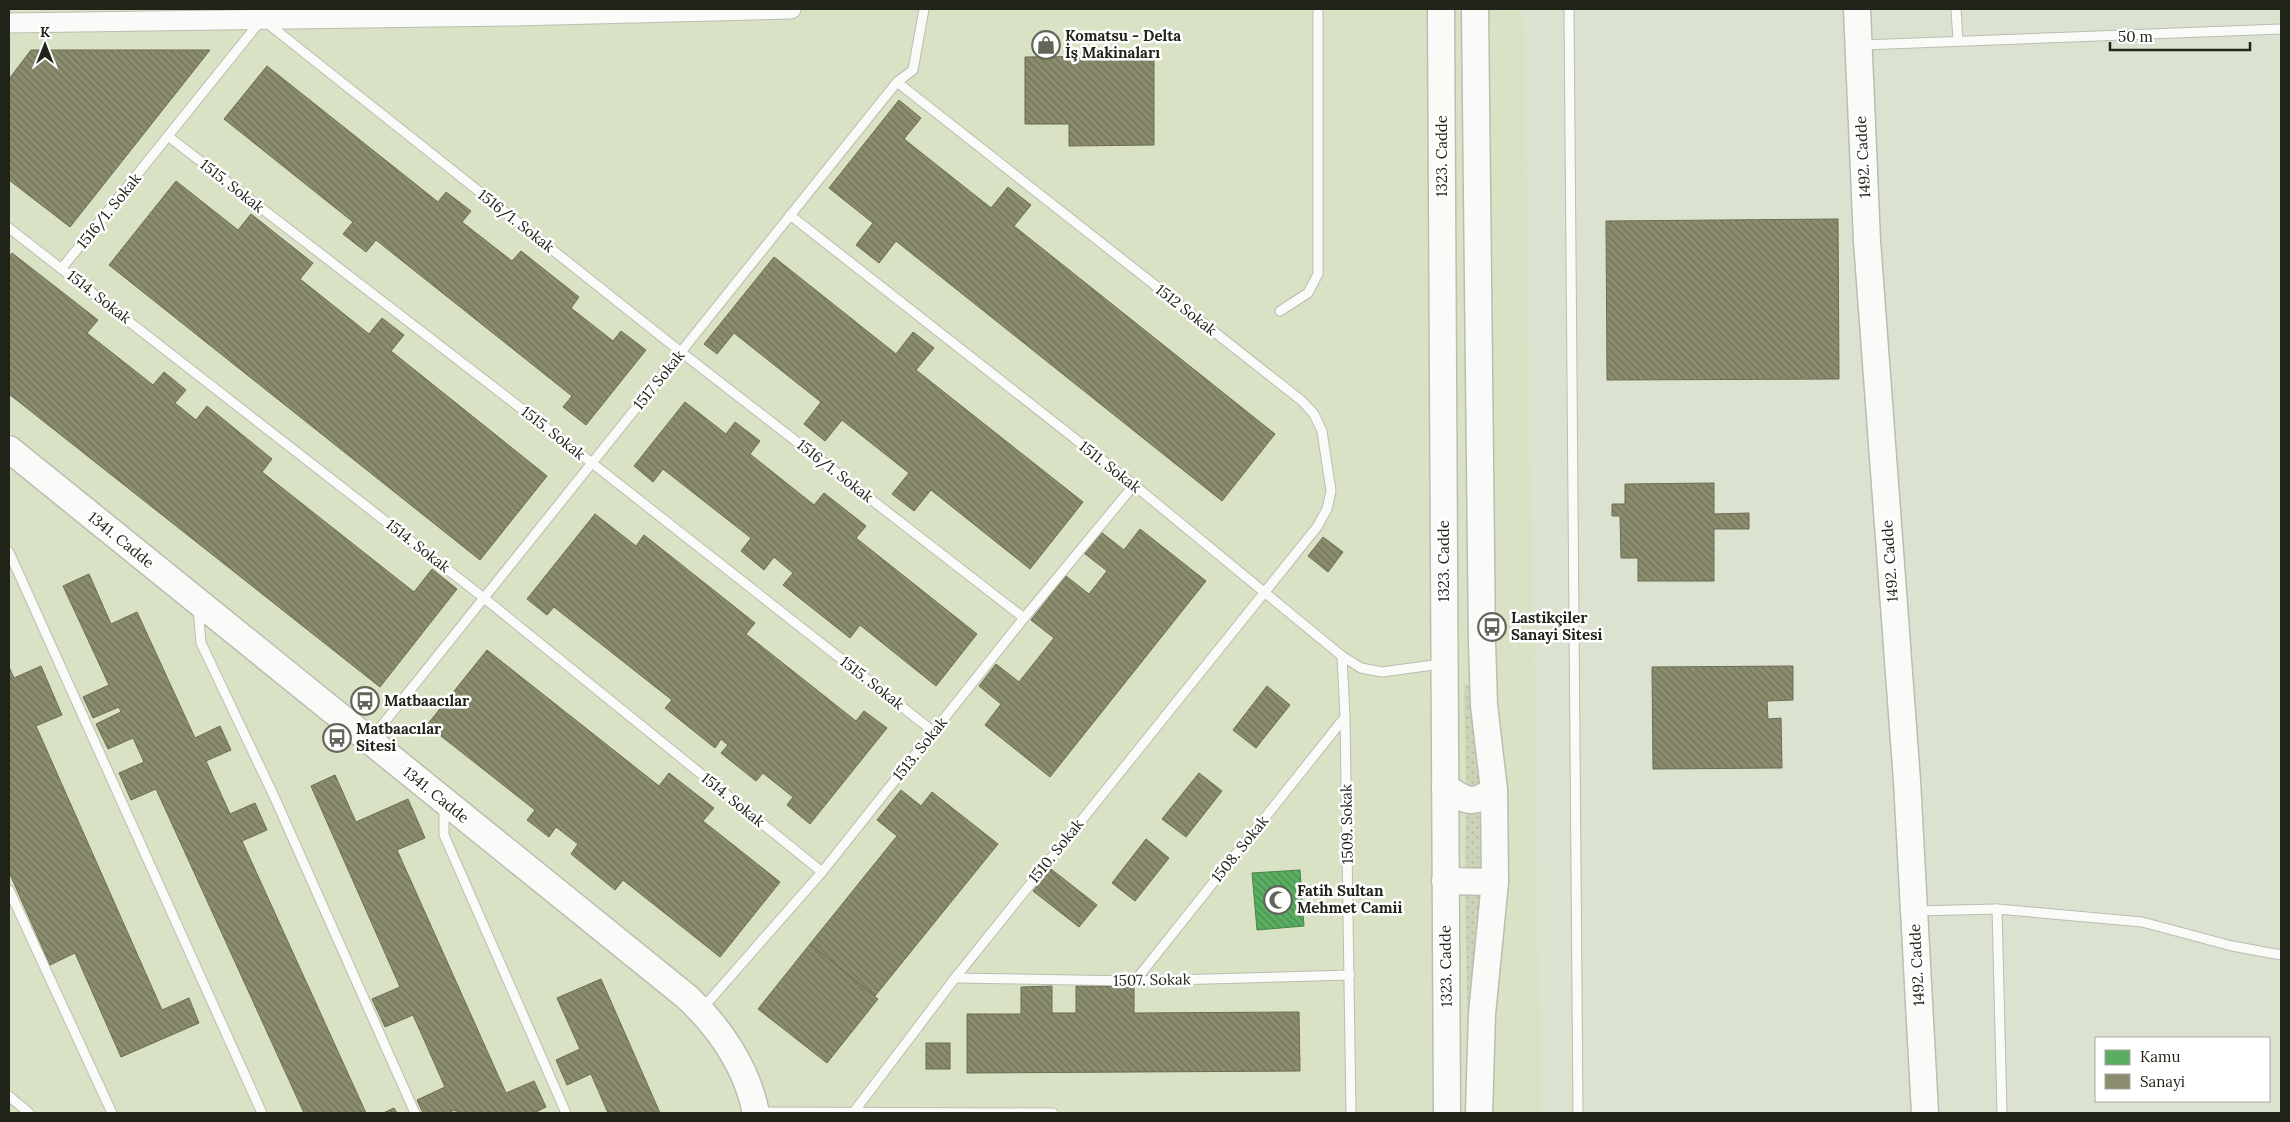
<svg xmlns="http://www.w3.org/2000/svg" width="2290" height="1122" font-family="Lora,serif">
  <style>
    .built { fill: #d9e2c4 }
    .grass { fill: url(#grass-dots) }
    .public { fill: url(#public-back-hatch); stroke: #49854b }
    .industry { fill: url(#industry-back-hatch); stroke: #6c6d54 }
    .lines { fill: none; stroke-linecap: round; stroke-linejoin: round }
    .lane-casing { stroke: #b9beb0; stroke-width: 11 }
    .street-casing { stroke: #b9beb0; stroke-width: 21 }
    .secondary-casing { stroke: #b9beb0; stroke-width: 29 }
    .lane { stroke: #fafbf8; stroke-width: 9 }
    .street { stroke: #fafbf8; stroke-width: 19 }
    .secondary { stroke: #fafbf8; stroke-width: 26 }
    .labels { text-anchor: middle; stroke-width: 5; stroke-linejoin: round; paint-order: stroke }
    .poi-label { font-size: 15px; font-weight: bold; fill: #202418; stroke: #fff; text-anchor: start }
    .street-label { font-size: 15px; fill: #202418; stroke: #fff }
  </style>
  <defs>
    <pattern id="grass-dots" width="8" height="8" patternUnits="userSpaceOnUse" patternTransform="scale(1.25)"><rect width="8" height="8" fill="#cbd4b7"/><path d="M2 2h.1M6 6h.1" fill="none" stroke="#aeb69d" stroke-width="1.8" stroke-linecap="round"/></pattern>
    <pattern id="public-back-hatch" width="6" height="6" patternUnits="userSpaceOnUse" patternTransform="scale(1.25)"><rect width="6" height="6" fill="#5aae61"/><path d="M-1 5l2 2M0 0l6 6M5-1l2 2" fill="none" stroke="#4a8d4f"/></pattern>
    <pattern id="industry-back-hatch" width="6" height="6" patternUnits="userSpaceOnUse" patternTransform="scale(1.25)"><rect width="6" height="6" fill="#8c8c6e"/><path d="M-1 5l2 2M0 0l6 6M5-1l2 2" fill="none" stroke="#727259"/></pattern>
  </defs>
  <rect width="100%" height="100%" fill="#dce2d0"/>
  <polygon class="built" points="9,9 1523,9 1541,1113 9,1113"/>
  <g class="grass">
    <polygon points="1464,684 1471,684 1484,787 1481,793 1466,785"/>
    <polygon points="1466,806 1473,813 1486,815 1489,871 1465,875"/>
    <polygon points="1469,892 1482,895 1472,1033 1468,1033 1465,894"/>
  </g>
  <polygon class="public" points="1300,870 1304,926 1257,930 1252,873"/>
  <g class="industry">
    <polygon points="31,50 210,50 70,227 9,180 9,79"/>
    <polygon points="1154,56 1154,145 1069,146 1069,124 1025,124 1025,57"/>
    <polygon points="267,66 438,202 446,192 471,211 462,222 512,261 521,251 579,297 571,308 613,341 621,331 646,350 586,425 563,407 572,396 376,240 366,252 343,234 353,222 224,119"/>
    <polygon points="899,100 921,118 904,139 991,208 1008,187 1031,205 1014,226 1275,434 1222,501 896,241 879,263 856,245 873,223 829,188"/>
    <polygon points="176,181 238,230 251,214 313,263 300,279 369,334 382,318 404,335 391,351 547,476 480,560 109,265"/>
    <polygon points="1838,219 1839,379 1607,380 1606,221"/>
    <polygon points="12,253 98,320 87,333 153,385 164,372 186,390 175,403 196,420 207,406 272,459 262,472 414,592 432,569 457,589 380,687 9,394 9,257"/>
    <polygon points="774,257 896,354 913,332 934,348 916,370 1083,502 1030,569 931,490 914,511 892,494 909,473 842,420 825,441 804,424 821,402 734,333 717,354 704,344"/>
    <polygon points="685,402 726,434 735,422 760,441 750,454 814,505 824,493 866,526 856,538 977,634 936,686 860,625 850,638 783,585 793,573 774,557 764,570 741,551 751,538 663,469 653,482 634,466"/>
    <polygon points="1714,483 1714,514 1749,513 1749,529 1714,529 1714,581 1638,581 1638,558 1621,558 1620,516 1612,516 1612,504 1625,504 1625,484"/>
    <polygon points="595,514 636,546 644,535 755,623 746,634 856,721 864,711 887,728 810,824 787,805 793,797 763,773 756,781 721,753 728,745 721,739 715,748 665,708 672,700 554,607 547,615 527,599"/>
    <polygon points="1140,529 1206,581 1050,777 985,725 1001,704 979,686 996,664 1019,682 1054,638 1031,620 1066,576 1089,594 1107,571 1084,553 1101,532 1124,550"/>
    <polygon points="1323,537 1343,552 1328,572 1308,556"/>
    <polygon points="89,574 111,624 137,612 195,738 220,726 231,750 206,761 230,814 255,803 267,830 242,841 366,1113 304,1113 156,789 131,800 119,773 144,762 133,738 108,749 96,724 121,712 119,707 93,718 83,697 109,685 63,586"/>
    <polygon points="487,650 659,786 669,773 714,808 703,821 780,882 720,957 623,880 615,890 571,854 578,844 556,827 549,837 527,820 535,810 427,725"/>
    <polygon points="41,666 62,715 36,726 162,1010 189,998 199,1023 121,1057 75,953 50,965 9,872 9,667 14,678"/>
    <polygon points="1793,666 1793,700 1767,701 1768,719 1781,718 1782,768 1653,769 1652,667"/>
    <polygon points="1267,686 1290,705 1256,748 1233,730"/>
    <polygon points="1199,773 1222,791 1186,837 1162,819"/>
    <polygon points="335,775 356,822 408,799 425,838 397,850 506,1093 534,1081 546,1107 534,1113 457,1113 455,1110 448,1113 423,1113 417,1100 445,1087 413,1015 385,1027 372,999 400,987 311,786"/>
    <polygon points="901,790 921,806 932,792 998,844 875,996 810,944 897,836 877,820"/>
    <polygon points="1146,839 1169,858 1135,901 1112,883"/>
    <polygon points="1051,869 1097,905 1079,927 1033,891"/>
    <polygon points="810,944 878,999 827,1063 758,1009"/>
    <polygon points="601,979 660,1113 608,1113 591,1074 567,1085 556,1060 580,1049 557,998"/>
    <polygon points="1052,986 1052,1013 1076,1013 1076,986 1134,986 1134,1013 1299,1012 1300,1071 967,1073 967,1014 1021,1014 1021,987"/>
    <rect x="926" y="1043" width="24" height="26"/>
    <polygon points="394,1108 397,1113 383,1113"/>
  </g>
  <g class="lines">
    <defs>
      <g id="lane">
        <polyline points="1569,9 1578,1113"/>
        <polyline points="1956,9 1958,41"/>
        <polyline points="1862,45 2281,29"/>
        <polyline points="169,137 592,463 934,732"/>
        <polyline points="790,215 1134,485 1342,656 1361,668 1382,672 1441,664"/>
        <polyline points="9,228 484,598 822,872"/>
        <polyline points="62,268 262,19 681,352 1024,618"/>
        <polyline points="1280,311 1308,293 1318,274 1318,9"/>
        <polyline points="9,552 262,1113"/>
        <polyline points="198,608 201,643 273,794 415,1113"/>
        <polyline points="1342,656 1345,717 1351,1113"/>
        <polyline points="371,739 897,82 913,70 924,9"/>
        <polyline points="444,807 444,835 566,1113"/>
        <polyline points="9,890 112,1113"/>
        <polyline points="1997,909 2002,1113"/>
        <polyline points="1916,911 1997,909 2142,922 2232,946 2281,955"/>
        <polyline points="955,978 1135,981 1350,975"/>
        <polyline points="1135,981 1345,717"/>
        <polyline points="701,1010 822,872 1024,618 1134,485"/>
        <polyline points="9,1096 29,1113"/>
        <polyline points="758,1112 1053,1113"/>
        <polyline points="853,1113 955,978 1317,527 1327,509 1331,491 1322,431 1314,414 1302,401 897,82"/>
      </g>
      <polyline id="street" points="9,23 514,16 791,9"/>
      <g id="secondary">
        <polyline points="1441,9 1447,1113"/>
        <polyline points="1475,9 1482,642 1484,705 1494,790 1495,882 1482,1014 1479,1113"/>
        <polyline points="1857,9 1867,241 1907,781 1925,1113"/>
        <path d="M 9,449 L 687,997 C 720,1028 747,1068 756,1113"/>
        <path d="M 1445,787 C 1466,801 1472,806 1494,790"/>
        <polyline points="1445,881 1495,882"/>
      </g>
    </defs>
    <use href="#lane" class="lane-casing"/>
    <use href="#street" class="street-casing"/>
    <use href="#secondary" class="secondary-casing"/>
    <use href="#lane" class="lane"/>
    <use href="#street" class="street"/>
    <use href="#secondary" class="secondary"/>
  </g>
  <defs>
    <symbol id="shop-ring" viewBox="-11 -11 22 22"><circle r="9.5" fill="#fff" stroke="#626658" stroke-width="1.5"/><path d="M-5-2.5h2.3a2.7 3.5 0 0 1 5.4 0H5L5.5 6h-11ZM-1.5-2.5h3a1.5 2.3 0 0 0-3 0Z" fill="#626658"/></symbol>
    <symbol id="bus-ring" viewBox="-11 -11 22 22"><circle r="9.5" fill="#fff" stroke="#626658" stroke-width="1.5"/><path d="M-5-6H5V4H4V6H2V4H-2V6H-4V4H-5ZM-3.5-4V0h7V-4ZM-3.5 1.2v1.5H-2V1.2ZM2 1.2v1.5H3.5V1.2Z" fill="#626658"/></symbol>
    <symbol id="mosque-ring" viewBox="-11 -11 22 22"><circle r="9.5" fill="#fff" stroke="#626658" stroke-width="1.5"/><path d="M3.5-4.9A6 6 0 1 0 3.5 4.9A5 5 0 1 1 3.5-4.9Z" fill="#626658"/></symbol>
  </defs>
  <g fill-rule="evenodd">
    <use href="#shop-ring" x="1030" y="29" width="32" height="32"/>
    <use href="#bus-ring" x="1476" y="611" width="32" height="32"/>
    <use href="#bus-ring" x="349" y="685" width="32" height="32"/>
    <use href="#bus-ring" x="321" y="722" width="32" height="32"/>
    <use href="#mosque-ring" x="1262" y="884" width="32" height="32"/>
  </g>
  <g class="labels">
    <g class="poi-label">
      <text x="1065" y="41">Komatsu - Delta<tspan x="1065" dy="17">İş Makinaları</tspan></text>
      <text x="1511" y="623">Lastikçiler<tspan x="1511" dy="17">Sanayi Sitesi</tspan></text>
      <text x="384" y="706">Matbaacılar</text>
      <text x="356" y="734">Matbaacılar<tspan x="356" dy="17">Sitesi</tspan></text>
      <text x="1297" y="896">Fatih Sultan<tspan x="1297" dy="17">Mehmet Camii</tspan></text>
    </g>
    <g class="street-label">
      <text transform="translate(1442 156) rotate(-90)" y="5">1323. Cadde</text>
      <text transform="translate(1863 157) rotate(-93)" y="5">1492. Cadde</text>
      <text transform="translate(232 186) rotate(38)" y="5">1515. Sokak</text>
      <text transform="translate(109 211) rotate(-51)" y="5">1516/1. Sokak</text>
      <text transform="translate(516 221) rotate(38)" y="5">1516/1. Sokak</text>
      <text transform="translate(99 297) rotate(38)" y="5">1514. Sokak</text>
      <text transform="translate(1186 310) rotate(38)" y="5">1512 Sokak</text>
      <text transform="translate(659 380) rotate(-51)" y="5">1517 Sokak</text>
      <text transform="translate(553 433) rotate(38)" y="5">1515. Sokak</text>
      <text transform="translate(1110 467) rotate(38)" y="5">1511. Sokak</text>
      <text transform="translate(835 471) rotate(38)" y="5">1516/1. Sokak</text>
      <text transform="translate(121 540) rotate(39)" y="5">1341. Cadde</text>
      <text transform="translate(418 546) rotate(38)" y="5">1514. Sokak</text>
      <text transform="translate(1444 561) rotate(-90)" y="5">1323. Cadde</text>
      <text transform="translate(1890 561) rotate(-94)" y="5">1492. Cadde</text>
      <text transform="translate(872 683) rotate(38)" y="5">1515. Sokak</text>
      <text transform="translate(920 749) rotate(-51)" y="5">1513. Sokak</text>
      <text transform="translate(436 795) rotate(39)" y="5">1341. Cadde</text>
      <text transform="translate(733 800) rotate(39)" y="5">1514. Sokak</text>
      <text transform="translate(1347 824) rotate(-91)" y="5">1509. Sokak</text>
      <text transform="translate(1240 849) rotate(-51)" y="5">1508. Sokak</text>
      <text transform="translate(1056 851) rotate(-51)" y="5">1510. Sokak</text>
      <text transform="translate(1917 965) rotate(-93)" y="5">1492. Cadde</text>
      <text transform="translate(1446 966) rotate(-91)" y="5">1323. Cadde</text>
      <text transform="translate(1152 980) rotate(-1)" y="5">1507. Sokak</text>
    </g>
  </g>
  <rect width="2290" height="1122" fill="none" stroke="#202418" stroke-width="20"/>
  <rect x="2095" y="1037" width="175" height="65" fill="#ffffff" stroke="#a6a7a3"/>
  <rect x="2105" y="1050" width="25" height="15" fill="#5aae61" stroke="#a6a7a3"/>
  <text x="2140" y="1062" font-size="15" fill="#202418">Kamu</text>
  <rect x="2105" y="1074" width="25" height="15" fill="#8c8c6e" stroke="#a6a7a3"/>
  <text x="2140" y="1087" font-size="15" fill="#202418">Sanayi</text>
  <g transform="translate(45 45)" stroke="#ffffff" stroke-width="4" paint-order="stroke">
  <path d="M0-4L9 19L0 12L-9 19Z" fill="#202418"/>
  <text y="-8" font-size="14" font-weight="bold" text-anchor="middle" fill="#202418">K</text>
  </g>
  <path d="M2110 42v8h140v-8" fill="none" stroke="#202418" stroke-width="2.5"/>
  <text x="2118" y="42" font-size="15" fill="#202418" stroke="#ffffff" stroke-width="4" paint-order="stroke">50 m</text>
</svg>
